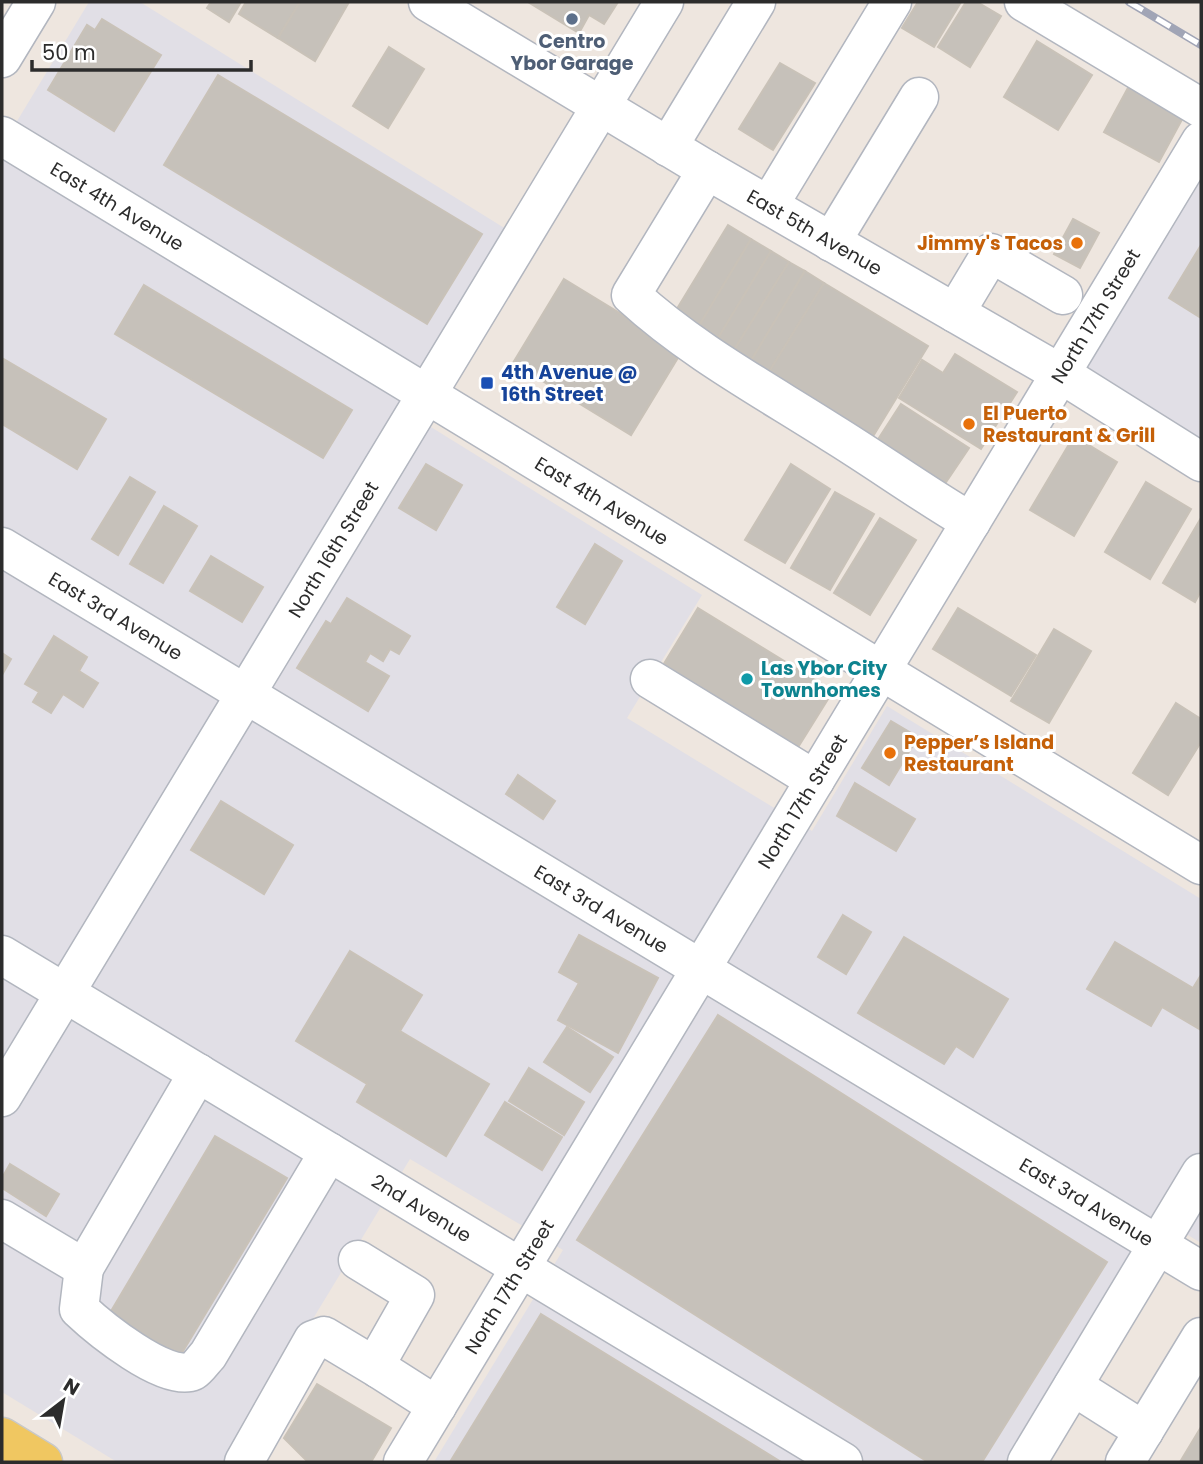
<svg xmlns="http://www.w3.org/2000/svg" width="1203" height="1464" font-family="Poppins,sans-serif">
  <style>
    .industrial { fill: #e1dfe6 }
    .building { fill: #c6c1ba; stroke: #c9c2b8; stroke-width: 2 }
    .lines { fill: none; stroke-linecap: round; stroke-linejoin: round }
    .minor-casing { stroke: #b2b6bf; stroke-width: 41 }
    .major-casing { stroke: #c8c8c8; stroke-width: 41 }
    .minor { stroke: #fff; stroke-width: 38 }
    .major { stroke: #f0c761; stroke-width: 38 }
    .rail-casing { stroke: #a1a5b6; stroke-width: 8 }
    .rail { stroke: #fff; stroke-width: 5; stroke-dasharray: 16; stroke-linecap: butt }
    .service-dot { fill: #5c6f8a; stroke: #fff; stroke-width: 2.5 }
    .food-dot { fill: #e8710a; stroke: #fff; stroke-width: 2.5 }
    .transit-dot { fill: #1a4fb4; stroke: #fff; stroke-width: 2.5 }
    .culture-dot { fill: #0f9aa8; stroke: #fff; stroke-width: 2.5 }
    .labels { text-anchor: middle; stroke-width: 6; stroke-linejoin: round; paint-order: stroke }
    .service-label { font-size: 19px; font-weight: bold; fill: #4e5e75; stroke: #fff }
    .street-label { font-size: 19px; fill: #2c2c2c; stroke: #fff }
    .food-label { font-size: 19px; font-weight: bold; fill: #c56008; stroke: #fff; text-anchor: start }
    .transit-label { font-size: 19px; font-weight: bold; fill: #164399; stroke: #fff; text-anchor: start }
    .culture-label { font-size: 19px; font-weight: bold; fill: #0d838f; stroke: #fff; text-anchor: start }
  </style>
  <rect width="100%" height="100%" fill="#eee6df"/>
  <g class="industrial">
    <polygon points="89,2 140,2 511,232 397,406 702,595 627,718 812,831 887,706 1201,899 1201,1243 1160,1218 1010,1462 434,1462 563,1250 410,1159 226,1462 117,1462 2,1392 2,146"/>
    <polygon points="1201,141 1201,456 1062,372"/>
  </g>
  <g class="building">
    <polygon points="211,2 241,2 229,22 207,8"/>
    <polygon points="246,2 300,2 278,38 239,14"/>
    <polygon points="300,2 349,2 315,61 278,38"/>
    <polygon points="528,2 618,2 604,24 589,15 579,33"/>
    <polygon points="918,2 961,2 934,47 902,28"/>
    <polygon points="966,2 977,2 1001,16 970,67 938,47"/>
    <polygon points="102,19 161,55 114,131 48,90 87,25 95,30"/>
    <polygon points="1037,41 1092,75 1058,130 1004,97"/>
    <polygon points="389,47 424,69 388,128 353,106"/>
    <polygon points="780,63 815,83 773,150 739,129"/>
    <polygon points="218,75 482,234 427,324 164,165"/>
    <polygon points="1130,84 1185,114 1159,162 1104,132"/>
    <polygon points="1073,219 1099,233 1080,268 1054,254"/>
    <polygon points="728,225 751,239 693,336 669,322"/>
    <polygon points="751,239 771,251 712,348 693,336"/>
    <polygon points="1201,245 1201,318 1169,298"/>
    <polygon points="771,251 789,262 729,358 712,348"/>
    <polygon points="789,262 805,271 746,369 729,358"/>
    <polygon points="805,271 824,283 764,380 746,369"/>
    <polygon points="564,279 682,351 631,435 513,363"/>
    <polygon points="824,283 928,346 869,443 764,380"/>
    <polygon points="144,285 352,410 323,458 115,334"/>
    <polygon points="955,354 1017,392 981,449 899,398 922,360 943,373"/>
    <polygon points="2,358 106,419 77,469 2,424"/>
    <polygon points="901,404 969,448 944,485 877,441"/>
    <polygon points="1074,436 1117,462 1074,536 1030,510"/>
    <polygon points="426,464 462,485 436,530 399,508"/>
    <polygon points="791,464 830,489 785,563 745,540"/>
    <polygon points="130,477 155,492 118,555 92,539"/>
    <polygon points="1146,482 1191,509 1150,579 1105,552"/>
    <polygon points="835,492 874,514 830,590 791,568"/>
    <polygon points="164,506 197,526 163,583 130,564"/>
    <polygon points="880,518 916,540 870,615 834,593"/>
    <polygon points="1201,518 1201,591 1195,602 1163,583"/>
    <polygon points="595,544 622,561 585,624 557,607"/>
    <polygon points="211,556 263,587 242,622 190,591"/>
    <polygon points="347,598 410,636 399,654 390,649 383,661 370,653 365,662 389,676 368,711 297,668 326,621 331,624"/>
    <polygon points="698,608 833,691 797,749 662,667"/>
    <polygon points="958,608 1036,655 1011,696 933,649"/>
    <polygon points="1054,629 1091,651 1049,723 1011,701"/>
    <polygon points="54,636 87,657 79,671 98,683 83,707 63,694 51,713 33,702 39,692 25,684"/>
    <polygon points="2,653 11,659 2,675"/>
    <polygon points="1176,703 1201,719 1201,742 1168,795 1133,773"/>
    <polygon points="891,721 918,737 889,785 862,768"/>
    <polygon points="518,775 555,801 543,819 506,794"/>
    <polygon points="855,783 915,819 896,851 837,816"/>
    <polygon points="221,801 293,845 264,894 191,850"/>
    <polygon points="843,915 871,932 846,974 818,957"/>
    <polygon points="579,935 658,978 618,1053 558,1020 579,983 559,972"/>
    <polygon points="904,937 1008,999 973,1057 956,1046 944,1064 858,1013"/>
    <polygon points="1115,942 1193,988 1201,975 1201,1030 1162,1007 1151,1026 1087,989"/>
    <polygon points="350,951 422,995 400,1031 489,1084 446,1156 357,1102 367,1084 296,1041"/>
    <polygon points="718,1015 1107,1262 982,1462 928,1462 577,1240"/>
    <polygon points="567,1027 613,1057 590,1092 544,1062"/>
    <polygon points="529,1068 584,1102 564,1135 509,1101"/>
    <polygon points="505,1102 562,1137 542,1170 485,1135"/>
    <polygon points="215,1136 287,1178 177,1361 107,1318"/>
    <polygon points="10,1164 59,1194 46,1216 2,1188 2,1178"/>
    <polygon points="541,1314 781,1462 450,1462"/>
    <polygon points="317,1384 391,1428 371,1462 308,1462 284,1438"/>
    <polygon points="1201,1427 1201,1462 1180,1462"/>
  </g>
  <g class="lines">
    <defs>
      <g id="minor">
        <path id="s1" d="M 428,2 L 707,170 L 1061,374 L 1201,462"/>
        <polyline points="1024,2 1201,108"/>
        <polyline points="2,58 36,2"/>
        <path id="s2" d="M 2,136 L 1201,865"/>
        <polyline points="668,147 756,2"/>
        <path d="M 707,170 L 631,295 C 691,350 763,389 832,433 C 879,462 923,494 971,522"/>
        <polyline points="769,205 892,2"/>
        <polyline points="831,242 919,97"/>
        <polyline points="955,313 991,253 1063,295"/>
        <path id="s3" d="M 2,547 L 1201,1271"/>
        <polyline points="650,679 815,780"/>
        <path id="s4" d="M 2,955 L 843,1462"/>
        <path id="s5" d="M 2,1097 L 664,2"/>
        <polyline points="2,1219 84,1268 198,1073"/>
        <polyline points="358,1260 415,1295 382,1353 379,1369 437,1406"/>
        <path d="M 84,1268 L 79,1309 C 98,1327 166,1383 193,1371 C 198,1368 204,1359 208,1355 L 329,1152"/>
        <polyline points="1073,1386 1144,1431"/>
        <polyline points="244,1462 313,1340 324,1336 379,1369"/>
        <path id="s6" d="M 403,1462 L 1201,141"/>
        <polyline points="1027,1462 1201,1173"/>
        <polyline points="1125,1462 1201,1337"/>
      </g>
      <polyline id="major" points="2,1437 43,1462"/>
    </defs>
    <use href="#minor" class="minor-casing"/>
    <use href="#major" class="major-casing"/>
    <use href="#minor" class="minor"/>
    <use href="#major" class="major"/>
    <defs>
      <polyline id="rail" points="1129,2 1201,45"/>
    </defs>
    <use href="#rail" class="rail-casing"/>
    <use href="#rail" class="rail"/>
  </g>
  <circle class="service-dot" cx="572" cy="19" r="7"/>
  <g class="food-dot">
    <circle cx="1077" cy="243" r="7"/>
    <circle cx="969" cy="424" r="7"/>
    <circle cx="890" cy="753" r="7"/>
  </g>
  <rect class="transit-dot" x="480" y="376" width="14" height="14" rx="3.5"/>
  <circle class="culture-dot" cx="747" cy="679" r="7"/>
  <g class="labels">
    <g class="service-label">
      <text x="572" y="48">Centro<tspan x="572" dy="22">Ybor Garage</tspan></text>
    </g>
    <g class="street-label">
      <text dy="7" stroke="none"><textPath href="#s2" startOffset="135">East 4th Avenue</textPath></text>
      <text dy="7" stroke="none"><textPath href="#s1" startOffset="450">East 5th Avenue</textPath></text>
      <text dy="7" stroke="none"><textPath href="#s6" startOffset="1339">North 17th Street</textPath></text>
      <text dy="7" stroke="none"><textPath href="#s2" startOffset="702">East 4th Avenue</textPath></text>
      <text dy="7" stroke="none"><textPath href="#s5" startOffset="640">North 16th Street</textPath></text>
      <text dy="7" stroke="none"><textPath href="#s3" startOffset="133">East 3rd Avenue</textPath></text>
      <text dy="7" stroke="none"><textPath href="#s6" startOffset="772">North 17th Street</textPath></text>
      <text dy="7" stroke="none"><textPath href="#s3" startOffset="700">East 3rd Avenue</textPath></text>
      <text dy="7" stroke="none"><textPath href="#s3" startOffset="1267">East 3rd Avenue</textPath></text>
      <text dy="7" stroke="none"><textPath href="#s4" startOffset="490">2nd Avenue</textPath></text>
      <text dy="7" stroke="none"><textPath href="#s6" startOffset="205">North 17th Street</textPath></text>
    </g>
    <g class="food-label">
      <text x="1063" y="250" text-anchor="end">Jimmy's Tacos</text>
      <text x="983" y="420">El Puerto<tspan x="983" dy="22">Restaurant &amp; Grill</tspan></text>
      <text x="904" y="749">Pepper’s Island<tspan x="904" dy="22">Restaurant</tspan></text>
    </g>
    <g class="transit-label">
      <text x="501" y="379">4th Avenue @<tspan x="501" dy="22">16th Street</tspan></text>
    </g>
    <g class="culture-label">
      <text x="761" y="675">Las Ybor City<tspan x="761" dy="22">Townhomes</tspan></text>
    </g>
  </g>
  <rect width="1203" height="1464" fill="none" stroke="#2c2c2c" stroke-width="7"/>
  <g transform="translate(63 1401) rotate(31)" stroke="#ffffff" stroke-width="5" paint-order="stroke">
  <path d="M0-5L12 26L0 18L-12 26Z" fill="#2c2c2c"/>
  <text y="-10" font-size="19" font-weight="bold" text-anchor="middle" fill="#2c2c2c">N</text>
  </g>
  <path d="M32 60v10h219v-10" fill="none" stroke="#2c2c2c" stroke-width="3.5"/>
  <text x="42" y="60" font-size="21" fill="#2c2c2c" stroke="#ffffff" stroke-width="5" paint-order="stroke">50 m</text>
</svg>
